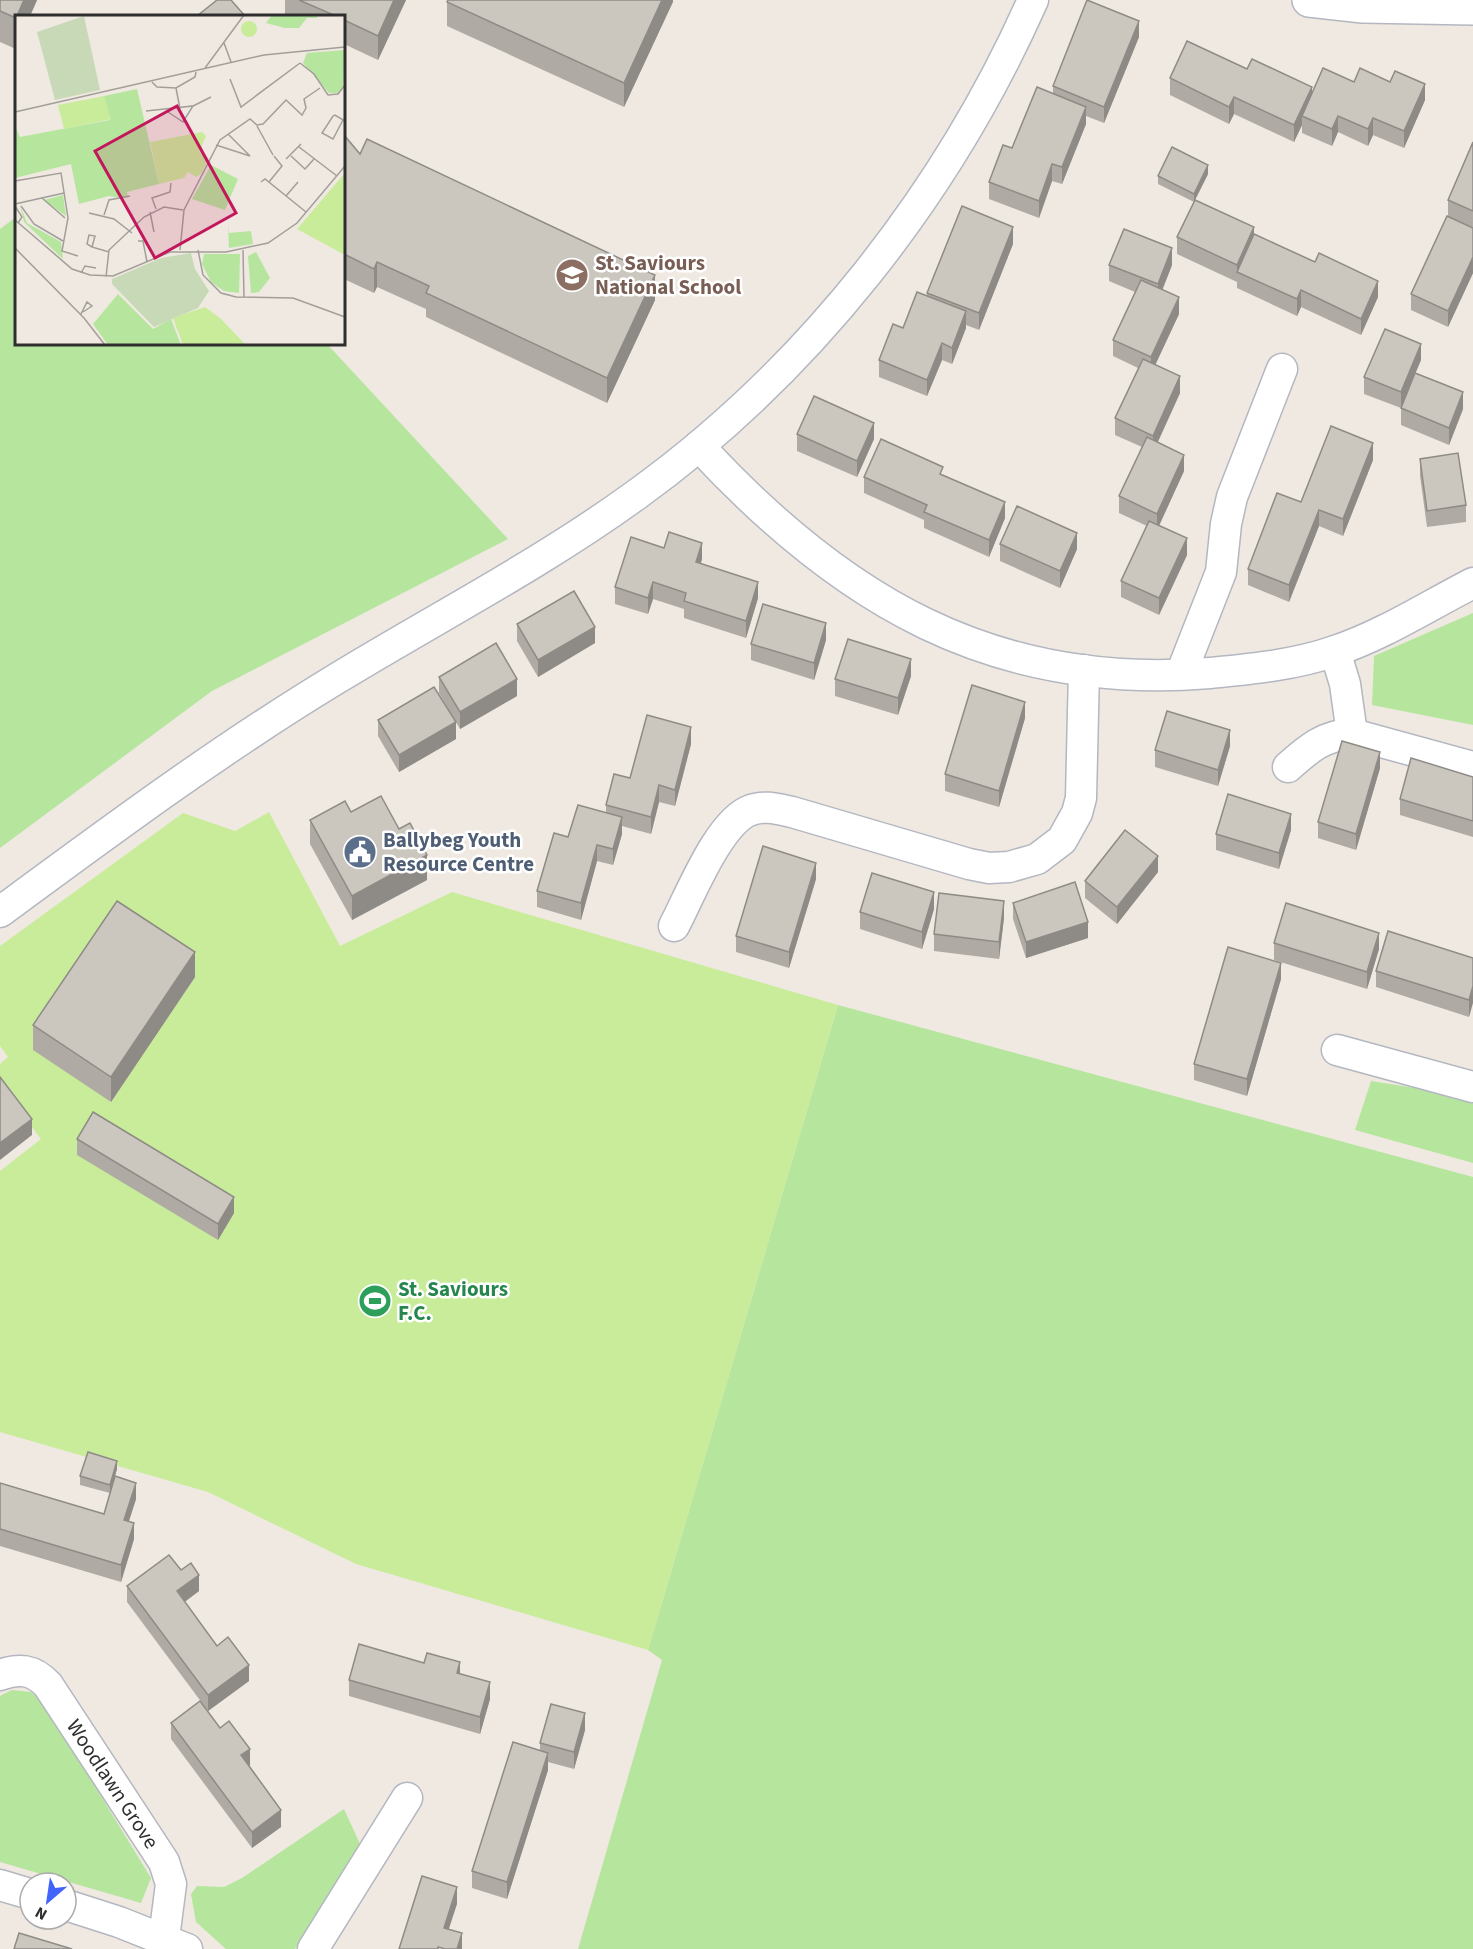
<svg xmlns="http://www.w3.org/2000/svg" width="1473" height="1949" font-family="'Source Sans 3',sans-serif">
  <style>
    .green { fill: #b6e59e }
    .pitch { fill: #c9ec9a }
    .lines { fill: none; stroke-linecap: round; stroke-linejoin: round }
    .street-casing { stroke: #b4b7c1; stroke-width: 33 }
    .secondary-casing { stroke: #b4b7c1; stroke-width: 36 }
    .street { stroke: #fff; stroke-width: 30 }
    .secondary { stroke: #fff; stroke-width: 33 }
    .wall { fill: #afaba4 }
    .shaded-wall { fill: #8e8b86 }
    .building { fill: #cbc7bf; stroke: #8e8b86; stroke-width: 1.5 }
    .labels { text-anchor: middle; stroke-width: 5; stroke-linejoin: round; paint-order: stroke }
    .education-label { font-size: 21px; font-weight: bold; fill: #785e54; stroke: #fff; text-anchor: start }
    .service-label { font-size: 21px; font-weight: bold; fill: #4e5e75; stroke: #fff; text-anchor: start }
    .leisure-label { font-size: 21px; font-weight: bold; fill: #27864d; stroke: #fff; text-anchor: start }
    .street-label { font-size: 21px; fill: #2e2e2e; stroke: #fff }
    .inset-road { fill: none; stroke: #a29e99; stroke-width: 1.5 }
    .view { fill: #c2185b; fill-opacity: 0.15; stroke: #c2185b; stroke-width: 3 }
    .inset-edge { fill: none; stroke: #2e2e2e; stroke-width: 3 }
  </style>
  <rect width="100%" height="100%" fill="#efe9e1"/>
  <g class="green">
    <polygon points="16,217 16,344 327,344 508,539 212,691 0,848 0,229"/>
    <polygon points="1473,613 1473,725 1372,705 1374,656"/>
    <polygon points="838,1005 1473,1177 1473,1949 578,1949 662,1660 648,1650"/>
    <polygon points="1371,1081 1473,1097 1473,1163 1355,1130"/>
    <polygon points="12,1690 31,1692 44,1703 151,1878 141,1903 0,1862 0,1696"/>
    <polygon points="344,1809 360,1844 295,1949 226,1949 196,1922 191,1894 197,1886 224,1887 242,1878"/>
  </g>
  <polygon class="pitch" points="269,812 340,946 452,892 838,1005 648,1650 356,1564 208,1492 0,1432 0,1171 41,1139 0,1086 0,1064 8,1057 0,1046 0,946 183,813 235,831"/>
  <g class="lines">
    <defs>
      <g id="street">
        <path d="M 699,446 C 841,600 993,691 1210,673 C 1251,669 1295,665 1335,651 C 1383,635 1428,606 1473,583"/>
        <polyline points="1335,651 1345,684 1352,734"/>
        <polyline points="1181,674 1221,572 1226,524 1232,497 1282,369"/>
        <path d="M 1288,767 C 1308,749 1324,735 1352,734 L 1473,767"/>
        <path d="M 0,912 C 110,831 219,750 336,679 C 436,618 541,564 636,495 C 808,371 947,194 1033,0"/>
        <path d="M 674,926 C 690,896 719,821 751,810 C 764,805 778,809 792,812 L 969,864 L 989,868 L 1009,867 L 1037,859 L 1062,840 L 1077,813 L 1081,798 L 1084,670"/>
        <polyline points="1337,1050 1473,1087"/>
        <path id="s1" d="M 0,1675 C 19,1668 33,1669 48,1685 L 164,1862 L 171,1884 L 164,1938"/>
        <polyline points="0,1885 30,1894"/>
        <polyline points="66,1905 119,1922 187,1949"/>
        <polyline points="313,1949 407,1798"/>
      </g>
      <polyline id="secondary" points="1309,0 1363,6 1473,8"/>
    </defs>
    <use href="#street" class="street-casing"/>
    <use href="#secondary" class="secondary-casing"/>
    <use href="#street" class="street"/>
    <use href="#secondary" class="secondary"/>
  </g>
  <g class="wall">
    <polygon points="0,0 37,0 30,16 16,16 16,49 0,42"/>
    <polygon points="285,0 406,0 378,60 344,44 344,16 285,16"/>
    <polygon points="673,0 624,107 447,26 447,2"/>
    <polygon points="1139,37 1104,123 1086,116 1086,124 1062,184 1052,181 1039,218 989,199 989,182 1012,148 1053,93 1053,86"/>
    <polygon points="1247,69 1312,93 1354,82 1425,100 1404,148 1373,135 1368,146 1338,132 1332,146 1302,133 1302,125 1294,142 1234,114 1229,124 1170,95 1170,78"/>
    <polygon points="344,112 346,138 360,154 655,300 607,403 426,317 426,309 377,287 374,293 344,279"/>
    <polygon points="1473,142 1473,228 1450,218 1473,228 1473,273 1448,327 1411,310 1411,294 1448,217 1448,200"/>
    <polygon points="1208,174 1195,200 1254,234 1378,297 1361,335 1301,307 1297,316 1237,288 1237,282 1177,254 1177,237 1194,202 1158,184 1158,176"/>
    <polygon points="1013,244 979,330 966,325 966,328 952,364 942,360 927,396 879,377 879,360 927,296 927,293"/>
    <polygon points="1109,265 1172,265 1162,290 1179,314 1155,365 1180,393 1158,442 1184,471 1159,526 1187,555 1159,615 1121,597 1121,581 1147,526 1119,513 1119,496 1142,447 1115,435 1115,418 1138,368 1113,356 1113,340 1135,292 1109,281"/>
    <polygon points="1421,360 1415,373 1463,409 1449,445 1401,425 1401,408 1364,394 1364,377"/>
    <polygon points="797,434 874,439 857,477 797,451"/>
    <polygon points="1420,459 1466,505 1466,522 1427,527 1420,476"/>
    <polygon points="1373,460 1343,536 1319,526 1289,602 1248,585 1248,569 1301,502"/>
    <polygon points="943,475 1005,518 989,557 924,528 924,520 864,493 864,477"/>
    <polygon points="1000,544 1077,549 1060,588 1000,561"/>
    <polygon points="702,559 701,563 758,598 746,638 684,618 684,609 653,599 648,614 615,604 615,587"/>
    <polygon points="517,624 595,643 538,677 517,641"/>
    <polygon points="826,640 814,680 751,660 751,644"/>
    <polygon points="911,676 898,715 835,696 835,679"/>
    <polygon points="439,677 517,696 460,729 439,693"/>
    <polygon points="1025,718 999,807 945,791 945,774"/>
    <polygon points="378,720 456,739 399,772 378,736"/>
    <polygon points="691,744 675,806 659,802 651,834 622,826 622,834 613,865 597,861 581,920 537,907 537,891 568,837 606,813 606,805 630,778"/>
    <polygon points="1230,746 1218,786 1155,767 1155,750"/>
    <polygon points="1380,768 1356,850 1318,838 1318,822"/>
    <polygon points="1473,777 1473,837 1400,815 1400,799"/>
    <polygon points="351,812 427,880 352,920 310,844 310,820"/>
    <polygon points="1291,830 1279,869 1216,850 1216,834"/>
    <polygon points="1158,872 1117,924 1085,898 1085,881"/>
    <polygon points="816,879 789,968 736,952 736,936"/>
    <polygon points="1013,903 1088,938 1026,958 1013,919"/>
    <polygon points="934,909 922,949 860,929 860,912"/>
    <polygon points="1004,918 999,959 934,951 934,934"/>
    <polygon points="1274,943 1379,949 1367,989 1274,960"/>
    <polygon points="1473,958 1469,1017 1376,987 1376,971"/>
    <polygon points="195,977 111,1102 33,1050 33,1025"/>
    <polygon points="1281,979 1247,1096 1194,1080 1194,1064"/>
    <polygon points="77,1139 234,1213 218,1240 77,1155"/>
    <polygon points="117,1469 115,1476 136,1499 129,1521 134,1539 121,1582 0,1546 0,1483 104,1514 110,1493 80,1485 80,1476"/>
    <polygon points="181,1570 199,1591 185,1602 217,1646 249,1681 208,1711 127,1602 127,1586"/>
    <polygon points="460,1674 490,1699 480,1734 349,1696 349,1680"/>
    <polygon points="171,1723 220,1728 250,1765 249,1766 281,1827 252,1848 171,1739"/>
    <polygon points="585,1730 574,1769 548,1762 548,1770 507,1899 472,1888 472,1871 540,1751 540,1743"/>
  </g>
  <g class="shaded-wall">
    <polygon points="24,0 37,0 30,16 17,16"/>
    <polygon points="394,0 406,0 378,60 378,36"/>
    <polygon points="662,0 673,0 673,2 624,107 624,83"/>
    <polygon points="1139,21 1139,37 1104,123 1104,107"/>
    <polygon points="1425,84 1425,100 1404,148 1404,131"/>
    <polygon points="1312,87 1312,104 1302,116 1302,125 1294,142 1294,125"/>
    <polygon points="1234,97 1234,114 1229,124 1229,107"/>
    <polygon points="1086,107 1086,124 1062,184 1062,167"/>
    <polygon points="346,115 346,140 344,142 344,117"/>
    <polygon points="1338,116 1338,132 1332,146 1332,129"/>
    <polygon points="1373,118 1373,135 1368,146 1368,129"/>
    <polygon points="1052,164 1052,181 1039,218 1039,201"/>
    <polygon points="1208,165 1208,174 1194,202 1194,194"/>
    <polygon points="1013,227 1013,244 979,330 979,313"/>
    <polygon points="1254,227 1254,244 1237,272 1237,265"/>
    <polygon points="1172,248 1172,265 1158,301 1158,284"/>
    <polygon points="1473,257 1473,273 1448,327 1448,311"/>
    <polygon points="377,262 377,287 374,293 374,269"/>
    <polygon points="655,275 655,300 607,403 607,378"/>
    <polygon points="1378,281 1378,297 1361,335 1361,319"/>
    <polygon points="1301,290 1301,307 1297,316 1297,299"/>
    <polygon points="1179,297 1179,314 1151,374 1151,357"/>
    <polygon points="966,311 966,328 952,364 952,348"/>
    <polygon points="942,343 942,360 927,396 927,380"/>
    <polygon points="1421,344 1421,360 1401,408 1401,392"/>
    <polygon points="1180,376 1180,393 1153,452 1153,436"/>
    <polygon points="1463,392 1463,409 1449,445 1449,428"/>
    <polygon points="874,423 874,439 857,477 857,461"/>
    <polygon points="1373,443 1373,460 1343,536 1343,519"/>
    <polygon points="1184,455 1184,471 1157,530 1157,514"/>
    <polygon points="1005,502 1005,518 989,557 989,540"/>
    <polygon points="1319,510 1319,526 1289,602 1289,585"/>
    <polygon points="1077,533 1077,549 1060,588 1060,571"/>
    <polygon points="1187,538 1187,555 1159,615 1159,598"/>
    <polygon points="702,543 702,559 696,578 696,562"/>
    <polygon points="653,582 653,599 648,614 648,598"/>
    <polygon points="758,582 758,598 746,638 746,621"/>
    <polygon points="826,623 826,640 814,680 814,663"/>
    <polygon points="595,627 595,643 538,677 538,660"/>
    <polygon points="911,659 911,676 898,715 898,698"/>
    <polygon points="517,679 517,696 460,729 460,712"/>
    <polygon points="1025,702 1025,718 999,807 999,791"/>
    <polygon points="456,722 456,739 399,772 399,755"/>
    <polygon points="691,727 691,744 675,806 675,790"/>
    <polygon points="1230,730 1230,746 1218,786 1218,770"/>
    <polygon points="1380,752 1380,768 1356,850 1356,834"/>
    <polygon points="659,785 659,802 651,834 651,817"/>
    <polygon points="1291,814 1291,830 1279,869 1279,853"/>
    <polygon points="622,817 622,834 613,865 613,849"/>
    <polygon points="597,845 597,861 581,920 581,903"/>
    <polygon points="427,855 427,880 352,920 352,896"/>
    <polygon points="1158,856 1158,872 1117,924 1117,907"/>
    <polygon points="816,863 816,879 789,968 789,952"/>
    <polygon points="934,892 934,909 922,949 922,932"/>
    <polygon points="1004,901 1004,918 999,959 999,942"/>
    <polygon points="1088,922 1088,938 1026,958 1026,942"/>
    <polygon points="1379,933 1379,949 1367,989 1367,972"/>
    <polygon points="195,952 195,977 111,1102 111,1077"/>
    <polygon points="1281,963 1281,979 1247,1096 1247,1079"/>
    <polygon points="1473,986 1473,1003 1469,1017 1469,1000"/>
    <polygon points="32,1119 32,1135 0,1160 0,1143"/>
    <polygon points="234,1197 234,1213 218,1240 218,1224"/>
    <polygon points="117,1461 117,1469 110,1493 110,1485"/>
    <polygon points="136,1483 136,1499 124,1536 124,1520"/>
    <polygon points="134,1523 134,1539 121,1582 121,1565"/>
    <polygon points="199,1575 199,1591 177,1607 177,1591"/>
    <polygon points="460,1662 460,1679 457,1673"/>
    <polygon points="249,1665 249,1681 208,1711 208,1695"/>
    <polygon points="490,1682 490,1699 480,1734 480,1717"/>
    <polygon points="585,1713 585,1730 574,1769 574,1752"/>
    <polygon points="250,1749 250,1765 241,1772 241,1755"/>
    <polygon points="548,1753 548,1770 507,1899 507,1882"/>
    <polygon points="281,1810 281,1827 252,1848 252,1832"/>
    <polygon points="457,1887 457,1904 444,1944 444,1928"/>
    <polygon points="462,1933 462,1949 457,1949"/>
  </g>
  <g class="building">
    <polygon points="0,0 24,0 16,18 0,11"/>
    <polygon points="217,0 231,0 245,16 197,16"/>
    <polygon points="299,0 394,0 378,36 344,20 344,16 336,16"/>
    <polygon points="448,0 662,0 624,83 447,2"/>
    <polygon points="1087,0 1139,21 1104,107 1053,86"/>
    <polygon points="1187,41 1247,69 1252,59 1312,87 1294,125 1234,97 1229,107 1170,78"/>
    <polygon points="1323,68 1354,82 1360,68 1390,82 1395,71 1425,84 1404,131 1373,118 1368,129 1338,116 1332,129 1302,116"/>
    <polygon points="1037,87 1086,107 1062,167 1052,164 1039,201 989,182 1003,145 1012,148"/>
    <polygon points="344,135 360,154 367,139 655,275 607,378 426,293 429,286 377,262 374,269 344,254"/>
    <polygon points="1473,142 1473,211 1448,200"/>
    <polygon points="1172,147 1208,165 1194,194 1158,176"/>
    <polygon points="1195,200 1254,227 1237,265 1177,237"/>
    <polygon points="962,206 1013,227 979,313 927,293"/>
    <polygon points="1447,216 1473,228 1473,257 1448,311 1411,294"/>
    <polygon points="1124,229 1172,248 1158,284 1109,265"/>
    <polygon points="1254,234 1315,262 1319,253 1378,281 1361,319 1301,290 1297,299 1237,272"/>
    <polygon points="1141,280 1179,297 1151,357 1113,340"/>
    <polygon points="917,292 966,311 952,348 942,343 927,380 879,360 893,324 903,328"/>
    <polygon points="1385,329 1421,344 1401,392 1364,377"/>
    <polygon points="1143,359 1180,376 1153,436 1115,418"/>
    <polygon points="1415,373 1463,392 1449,428 1401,408"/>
    <polygon points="814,396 874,423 857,461 797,434"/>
    <polygon points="1331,426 1373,443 1343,519 1319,510 1289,585 1248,569 1277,493 1301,502"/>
    <polygon points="1147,437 1184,455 1157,514 1119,496"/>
    <polygon points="881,439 943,467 940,474 1005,502 989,540 924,512 927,505 864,477"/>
    <polygon points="1458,453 1466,505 1427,511 1420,459"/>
    <polygon points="1017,506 1077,533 1060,571 1000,544"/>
    <polygon points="1149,521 1187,538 1159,598 1121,581"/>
    <polygon points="669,532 702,543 696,562 758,582 746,621 684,601 686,593 653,582 648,598 615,587 631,537 664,548"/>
    <polygon points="574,591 595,627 538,660 517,624"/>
    <polygon points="763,604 826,623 814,663 751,644"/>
    <polygon points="848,639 911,659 898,698 835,679"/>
    <polygon points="496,643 517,679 460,712 439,677"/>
    <polygon points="972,685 1025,702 999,791 945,774"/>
    <polygon points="434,687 456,722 399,755 378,720"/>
    <polygon points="1167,711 1230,730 1218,770 1155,750"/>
    <polygon points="647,715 691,727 675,790 659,785 651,817 606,805 614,774 630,778"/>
    <polygon points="1342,741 1380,752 1356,834 1318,822"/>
    <polygon points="1411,758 1473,777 1473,821 1400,799"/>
    <polygon points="1228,794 1291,814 1279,853 1216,834"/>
    <polygon points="381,796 399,829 410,823 427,855 352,896 310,820 345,801 351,812"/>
    <polygon points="578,805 622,817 613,849 597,845 581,903 537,891 554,833 568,837"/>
    <polygon points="1125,830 1158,856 1117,907 1085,881"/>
    <polygon points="763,846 816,863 789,952 736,936"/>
    <polygon points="872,873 934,892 922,932 860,912"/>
    <polygon points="1075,882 1088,922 1026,942 1013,903"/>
    <polygon points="939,893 1004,901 999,942 934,934"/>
    <polygon points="117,901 195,952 111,1077 33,1025"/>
    <polygon points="1286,903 1379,933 1367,972 1274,943"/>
    <polygon points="1388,931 1473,958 1473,986 1469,1000 1376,971"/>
    <polygon points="1228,947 1281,963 1247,1079 1194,1064"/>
    <polygon points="0,1077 32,1119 0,1143"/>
    <polygon points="93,1112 234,1197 218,1224 77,1139"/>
    <polygon points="88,1452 117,1461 110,1485 80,1476"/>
    <polygon points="115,1476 136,1483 124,1520 134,1523 121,1565 0,1529 0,1483 104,1514"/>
    <polygon points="169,1555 181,1570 191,1563 199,1575 177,1591 217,1646 228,1637 249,1665 208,1695 127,1586"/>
    <polygon points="359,1644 424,1663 427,1653 460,1662 457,1673 490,1682 480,1717 349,1680"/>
    <polygon points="200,1701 220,1728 229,1721 250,1749 241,1755 281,1810 252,1832 171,1723"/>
    <polygon points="551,1704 585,1713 574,1752 540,1743"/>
    <polygon points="513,1742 548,1753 507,1882 472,1871"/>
    <polygon points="422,1876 457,1887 444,1928 462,1933 457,1949 445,1949 438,1947 438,1949 399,1949"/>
    <polygon points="19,1933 72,1949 14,1949"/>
  </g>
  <defs>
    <symbol id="school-disc" viewBox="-11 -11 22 22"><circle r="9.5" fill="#8d6e63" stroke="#fff"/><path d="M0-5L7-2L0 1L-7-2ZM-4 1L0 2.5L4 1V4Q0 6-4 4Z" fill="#fff"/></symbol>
    <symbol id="civic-disc" viewBox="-11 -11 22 22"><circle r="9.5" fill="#5c6f8a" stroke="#fff"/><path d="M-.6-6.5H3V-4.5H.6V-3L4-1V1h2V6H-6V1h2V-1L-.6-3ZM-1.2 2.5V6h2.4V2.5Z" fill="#fff"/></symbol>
    <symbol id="stadium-disc" viewBox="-11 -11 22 22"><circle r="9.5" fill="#2e9e5b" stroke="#fff"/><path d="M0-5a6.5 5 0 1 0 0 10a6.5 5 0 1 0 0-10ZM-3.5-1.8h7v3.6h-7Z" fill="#fff"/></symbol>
  </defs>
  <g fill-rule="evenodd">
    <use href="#school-disc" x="553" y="256" width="38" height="38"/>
    <use href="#civic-disc" x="341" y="833" width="38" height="38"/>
    <use href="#stadium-disc" x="356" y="1282" width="38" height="38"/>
  </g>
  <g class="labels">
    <g class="education-label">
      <text x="595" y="270">St. Saviours<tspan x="595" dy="24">National School</tspan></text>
    </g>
    <g class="service-label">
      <text x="383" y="847">Ballybeg Youth<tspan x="383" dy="24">Resource Centre</tspan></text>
    </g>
    <g class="leisure-label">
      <text x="398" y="1296">St. Saviours<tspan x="398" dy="24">F.C.</tspan></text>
    </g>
    <g class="street-label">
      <text dy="7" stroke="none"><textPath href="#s1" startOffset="171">Woodlawn Grove</textPath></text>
    </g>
  </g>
  <g transform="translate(15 15)">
    <rect width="330" height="330" fill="#efe9e1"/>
    <path d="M 257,0 L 302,0 L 302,3 L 292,3 L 284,13 L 270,13 L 251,8 ZM 330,35 L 328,72 L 323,78 L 314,78 L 288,48 L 292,38 ZM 122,74 L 144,169 L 112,177 L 113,181 L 105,183 L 94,181 L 64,189 L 56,149 L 0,163 L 0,111 L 5,122 L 95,105 L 89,81 ZM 196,150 L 223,164 L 210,195 L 177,184 ZM 48,180 L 51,201 L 29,185 ZM 5,190 L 12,208 L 46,227 L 48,244 L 9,207 ZM 213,208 L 214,218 L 236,216 L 238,229 L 214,233 ZM 241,237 L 255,263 L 244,277 L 236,278 L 233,241 ZM 189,239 L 225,239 L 224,278 L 209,276 L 196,267 L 187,249 ZM 103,279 L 138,314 L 156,304 L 166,330 L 93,330 L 78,309 Z" fill="#b6e59e"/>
    <path d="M 69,1 L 85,75 L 40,85 L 22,17 ZM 176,238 L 180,254 L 194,276 L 183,293 L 139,312 L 97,269 L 97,264 L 146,243 Z" fill="#c8d9b8"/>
    <path d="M226 14a8 8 0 1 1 16 0a8 8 0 1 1-16 0ZM 89,81 L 96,104 L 49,114 L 43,90 ZM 187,117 L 191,121 L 184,137 L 194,143 L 186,159 L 181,162 L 173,157 L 169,163 L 144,169 L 135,127 ZM 330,158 L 330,238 L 328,239 L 282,214 ZM 190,292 L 206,304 L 231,330 L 168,330 L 158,303 Z" fill="#c9ec9a"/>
    <path class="inset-road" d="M 209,28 L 216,47M 285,48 L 299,59 L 313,80 L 323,79 L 330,70M 190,53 L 229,0M 215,64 L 226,92 L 285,48M 137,67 L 142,72 L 161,73 L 180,62 L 181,57M 161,73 L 165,94M 178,91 L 196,82M 131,96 L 178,91 L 168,107 L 153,97M 0,97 L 249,40 L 330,32M 328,105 L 318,124 L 307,118 L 318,101 L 320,100 L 330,106M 242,111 L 258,140M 201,130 L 235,141 L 213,119M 284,132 L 322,161M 276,141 L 290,154 L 299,144M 271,144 L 286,129M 0,166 L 46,158 L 53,203 L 47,236 L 63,241M 246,167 L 250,164 L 291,197M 254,167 L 267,151 L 259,141M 271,181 L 283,167M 27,183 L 50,203M 0,189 L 49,178M 0,191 L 7,202 L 3,208M 6,191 L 19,209 L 48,226M 141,194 L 137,183 L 155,177 L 156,168M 135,197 L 139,217M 74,198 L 99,204 L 117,218M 89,200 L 94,185 L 115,181M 0,205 L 57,254 L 75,260 L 98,261 L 155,237 L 211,237 L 253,228 L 282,208 L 330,151M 123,226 L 128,226 L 132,247M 77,232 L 72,229 L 74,220 L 80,221 L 77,232 L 94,237M 0,233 L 69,303 L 90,330M 165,235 L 169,195 L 205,125 L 235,104 L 242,110 L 248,109 L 271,85 L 287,100 L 291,93 L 289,84 L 305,73M 183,235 L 188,260 L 206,278 L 221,282 L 278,283 L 330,302M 228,235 L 229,282M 66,258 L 70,251 L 81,253M 91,262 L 94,235 L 129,202 L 149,192 L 168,195M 66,299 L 72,287 L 77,291 L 68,297"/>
    <path class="view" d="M 162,91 L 221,198 L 140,243 L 80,136 Z"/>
    <rect width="330" height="330" class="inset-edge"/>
  </g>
  <g transform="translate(48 1901) rotate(209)"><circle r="28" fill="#ffffff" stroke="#ababab" stroke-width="1.5"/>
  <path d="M0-4.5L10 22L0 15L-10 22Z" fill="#4264fb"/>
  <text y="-9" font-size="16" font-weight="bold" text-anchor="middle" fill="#2e2e2e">N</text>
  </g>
</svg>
